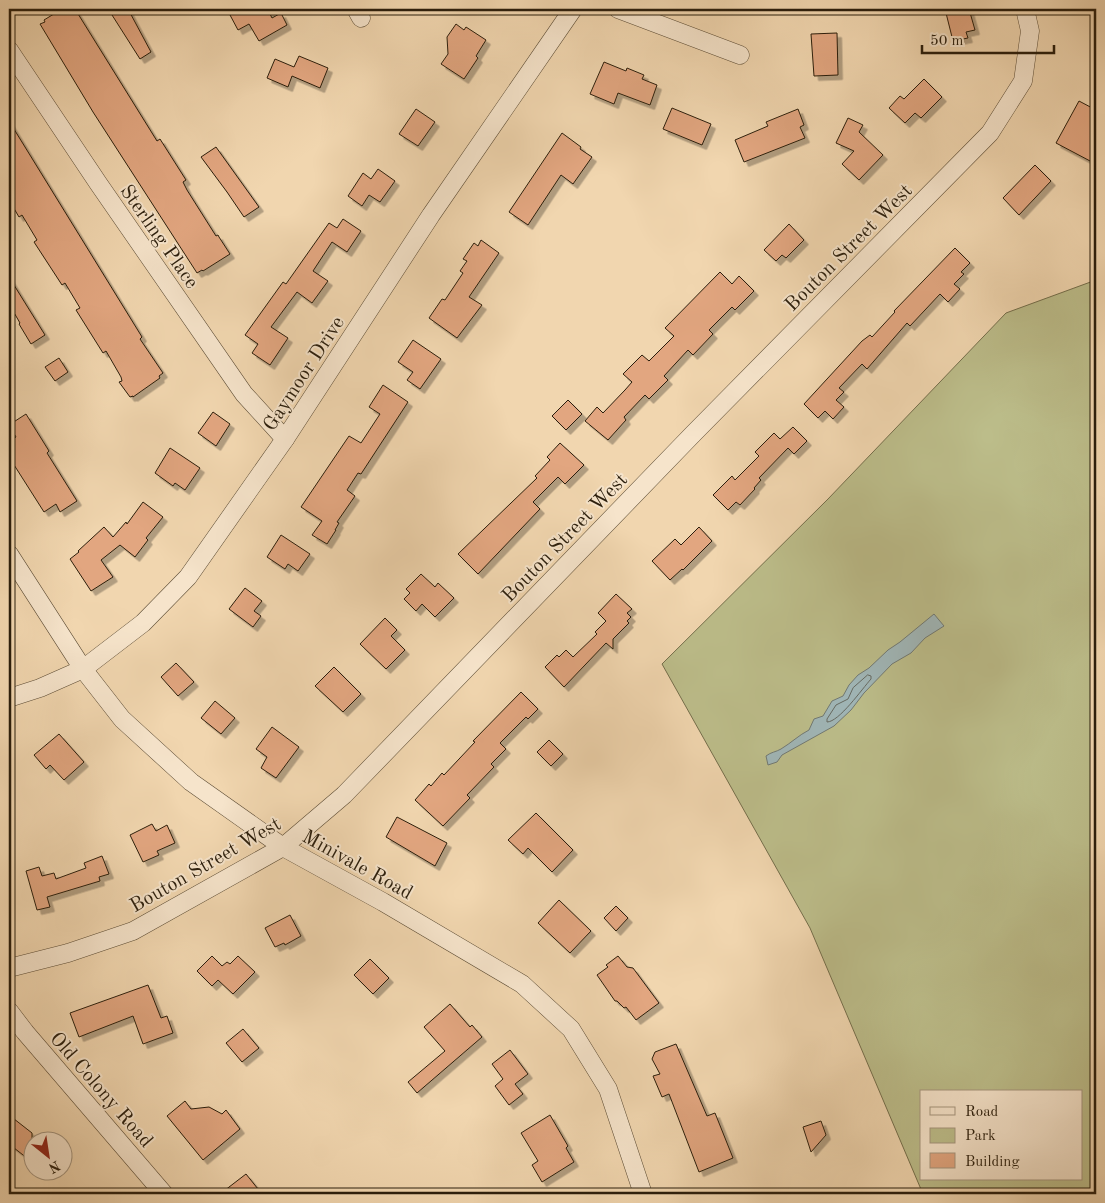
<svg xmlns="http://www.w3.org/2000/svg" width="1105" height="1203" font-family="'Old Standard TT',serif">
  <style>
    .green { fill: #bcbd8a; stroke: #746e4b; fill-rule: evenodd }
    .water { fill: #a0b6b7; stroke: #717973 }
    .lines { fill: none; stroke-linecap: round; stroke-linejoin: round }
    .shore { stroke: #666a62; stroke-width: 1 }
    .building { fill: #e2a680; stroke: #2b1e0c; filter: url(#shadow) }
    .minor-casing { stroke: #5c4c35; stroke-width: 19 }
    .minor { stroke: #f6e4cb; stroke-width: 18 }
    .labels { text-anchor: middle; stroke-width: 4; stroke-linejoin: round; paint-order: stroke }
    .street-label { font-size: 20px; fill: #2b1e0c; stroke: #f6e4cb }
  </style>
  <defs>
    <filter id="shadow"><feDropShadow dx="4.5" dy="4.5" stdDeviation="0" flood-color="#0004"/></filter>
  </defs>
  <rect width="100%" height="100%" fill="#f1d6af"/>
  <filter id="stains"><feTurbulence type="fractalNoise" baseFrequency=".004" numOctaves="4"/><feColorMatrix values="0 0 0 0 .2 0 0 0 0 .09 0 0 0 0 .02 0 0 0 .5 -.17"/></filter>
  <radialGradient id="worn" r=".72"><stop offset=".6" stop-color="#630" stop-opacity="0"/><stop offset="1" stop-color="#630" stop-opacity=".3"/></radialGradient>
  <path class="green" d="M 1096,280 L 1096,1194 L 923,1194 L 810,928 L 662,664 L 828,499 L 1006,313 ZM 921,1092 L 1081,1092 L 1081,1179 L 921,1179 Z"/>
  <path class="water" d="M 934,614 L 944,626 L 925,638 L 911,653 L 892,664 L 864,693 L 851,710 L 834,726 L 782,755 L 777,762 L 768,765 L 766,756 C 771,752 776,752 781,749 C 791,743 799,735 809,730 L 814,719 L 823,716 L 832,701 L 843,696 L 849,685 L 858,675 L 869,668 L 888,650 L 900,642 Z"/>
  <g class="lines">
    <path class="shore" d="M 868,675 L 871,676 L 871,679 C 862,689 839,722 827,722 L 827,719 L 836,705 L 848,699 L 853,688 Z"/>
  </g>
  <g class="building">
    <polygon points="62,9 75,9 157,141 160,139 186,180 183,182 187,190 216,236 218,235 219,237 230,254 203,271 202,270 197,273 93,112 40,24 45,22 44,20"/>
    <polygon points="124,9 128,9 151,52 140,59 112,15"/>
    <polygon points="240,9 274,9 269,12 272,18 281,13 287,25 259,41 249,24 238,30 230,15"/>
    <polygon points="945,9 969,9 975,30 966,32 968,38 953,41"/>
    <polygon points="456,24 464,30 466,27 486,40 476,56 478,58 464,79 441,64 448,54 447,37"/>
    <polygon points="837,33 838,75 814,76 811,34"/>
    <polygon points="299,56 328,68 320,88 292,76 288,87 267,78 275,59 294,67"/>
    <polygon points="604,62 626,71 627,68 644,75 642,79 657,85 650,105 618,93 614,104 590,94"/>
    <polygon points="924,79 942,97 921,118 915,113 905,123 889,108 900,96 904,99"/>
    <polygon points="1079,101 1096,110 1096,152 1092,162 1056,143"/>
    <polygon points="672,108 711,124 702,145 663,129"/>
    <polygon points="416,109 435,122 418,146 399,134"/>
    <polygon points="798,109 804,125 800,127 805,138 744,162 735,140 768,126 766,122"/>
    <polygon points="848,118 863,125 859,132 883,155 859,180 842,164 854,151 836,143"/>
    <polygon points="9,121 142,337 140,339 163,373 159,376 160,378 133,397 133,396 130,397 119,382 122,381 121,377 106,351 103,353 76,310 80,308 65,283 62,285 34,242 37,240 22,215 19,217 9,200"/>
    <polygon points="562,133 581,147 580,149 592,157 573,184 561,175 528,225 509,212"/>
    <polygon points="216,147 259,207 244,217 227,192 201,157"/>
    <polygon points="1035,165 1051,181 1019,215 1003,198"/>
    <polygon points="378,169 395,181 380,202 369,195 362,206 348,196 363,173 371,179"/>
    <polygon points="343,219 361,231 347,252 332,242 313,271 328,281 312,303 297,292 271,327 288,338 270,365 252,353 258,344 245,335 283,282 286,284 329,223 337,228"/>
    <polygon points="789,224 804,240 786,258 782,255 776,261 764,250"/>
    <polygon points="481,240 499,253 469,297 482,305 457,338 429,318 442,299 445,300 463,273 460,271 467,261 463,259 474,243 478,246"/>
    <polygon points="955,248 970,263 961,272 964,274 954,284 960,289 948,302 940,294 910,326 907,323 867,369 862,364 839,388 844,392 836,400 844,407 833,419 825,411 818,418 804,404 862,341 870,335 872,337 895,312 894,311"/>
    <polygon points="720,272 732,284 739,276 754,291 735,310 732,307 709,330 713,334 693,355 688,350 664,376 668,380 649,399 645,395 624,417 626,420 608,440 585,421 597,407 603,413 625,390 632,382 623,374 642,355 649,361 674,336 665,328"/>
    <polygon points="9,277 45,335 31,344 19,324 20,323 9,304"/>
    <polygon points="413,340 441,359 420,389 407,380 413,372 398,362"/>
    <polygon points="59,358 68,372 55,381 45,367"/>
    <polygon points="383,385 408,402 361,474 358,473 347,490 355,496 337,522 339,523 335,530 336,530 327,544 312,535 322,521 301,507 349,436 361,443 380,414 369,407"/>
    <polygon points="568,400 582,414 566,430 552,416"/>
    <polygon points="213,412 230,424 216,446 198,433"/>
    <polygon points="26,414 49,451 47,453 77,501 60,512 56,504 44,512 9,457 9,442 16,437 9,425"/>
    <polygon points="793,427 807,441 794,454 788,448 759,478 761,480 754,488 755,489 740,505 736,502 728,510 713,495 732,476 735,480 759,456 755,452 774,433 780,439"/>
    <polygon points="560,443 584,465 565,484 558,477 533,502 540,509 478,574 458,554 537,478 535,476 550,460 547,457"/>
    <polygon points="170,448 200,468 185,490 175,483 173,486 155,473"/>
    <polygon points="143,502 163,517 146,538 148,540 135,557 120,545 101,560 113,577 91,591 70,559 79,552 78,551 104,527 113,537 126,522 127,524"/>
    <polygon points="699,527 712,541 683,570 682,569 670,580 652,561 675,539 681,545"/>
    <polygon points="281,535 310,554 298,571 288,564 285,569 267,557"/>
    <polygon points="421,574 435,587 438,583 454,598 435,617 422,604 416,611 404,599 410,593 406,589"/>
    <polygon points="245,588 262,601 254,611 261,616 253,627 229,609"/>
    <polygon points="616,594 632,609 627,613 631,617 627,621 629,623 613,639 613,649 606,643 564,687 545,667 557,655 559,657 566,650 573,657 597,634 595,632 606,621 598,613"/>
    <polygon points="385,618 397,630 391,636 405,650 386,669 360,644"/>
    <polygon points="176,663 194,682 178,696 161,677"/>
    <polygon points="334,667 361,694 343,712 315,686"/>
    <polygon points="521,692 538,709 528,719 526,717 500,743 506,749 491,764 494,767 467,795 470,798 443,826 415,800 429,784 431,786 442,773 444,775 475,742 473,741"/>
    <polygon points="215,701 235,718 221,734 201,718"/>
    <polygon points="272,727 299,747 276,778 261,768 267,757 256,749"/>
    <polygon points="59,734 84,762 64,780 50,765 46,769 34,755"/>
    <polygon points="549,740 563,754 551,766 537,752"/>
    <polygon points="536,813 573,850 552,872 528,848 523,854 508,840"/>
    <polygon points="397,817 447,843 435,866 386,837"/>
    <polygon points="152,824 156,831 167,825 175,843 157,851 159,855 143,862 130,835"/>
    <polygon points="102,856 109,874 99,877 100,881 47,897 50,907 37,910 26,871 39,867 42,876 54,873 56,879 86,868 84,863"/>
    <polygon points="559,900 591,931 570,953 538,923"/>
    <polygon points="616,906 628,918 616,931 604,918"/>
    <polygon points="290,915 301,936 285,945 284,943 275,947 265,928"/>
    <polygon points="212,956 222,966 227,962 230,964 238,956 255,972 233,994 218,980 212,986 197,971"/>
    <polygon points="618,956 627,967 633,968 659,1003 636,1020 626,1007 624,1008 617,1001 615,1001 597,975 608,967 606,965"/>
    <polygon points="370,959 389,978 373,994 354,975"/>
    <polygon points="148,985 161,1018 167,1016 173,1033 143,1044 133,1016 79,1037 70,1013"/>
    <polygon points="450,1004 470,1027 472,1025 482,1037 417,1093 408,1082 445,1051 424,1027"/>
    <polygon points="243,1029 259,1048 242,1062 226,1043"/>
    <polygon points="676,1044 707,1116 715,1113 733,1158 699,1172 669,1094 662,1097 653,1076 660,1074 652,1059 655,1052"/>
    <polygon points="510,1050 528,1074 515,1084 523,1094 509,1105 495,1086 503,1079 492,1064"/>
    <polygon points="185,1101 191,1109 209,1107 222,1114 226,1110 240,1129 203,1160 167,1116"/>
    <polygon points="9,1115 32,1133 32,1162 9,1144"/>
    <polygon points="550,1115 568,1146 566,1148 574,1162 542,1182 532,1165 538,1161 521,1133"/>
    <polygon points="821,1121 826,1135 811,1152 803,1127"/>
    <polygon points="246,1174 262,1194 220,1194"/>
  </g>
  <g class="lines">
    <defs>
      <g id="minor">
        <polyline points="356,9 361,18"/>
        <polyline points="618,9 740,55"/>
        <polyline points="9,50 98,183 244,394 285,439"/>
        <polyline points="9,554 83,669 122,719 191,782 283,847 383,902 522,984 571,1029 608,1089 643,1194"/>
        <polyline points="9,698 40,688 83,669 143,623 188,577 285,439 431,215 573,9"/>
        <polyline points="9,968 68,953 133,931 283,847 344,795 693,434 990,133 1023,81 1030,31 1025,9"/>
        <polyline points="9,1011 25,1032 164,1194"/>
      </g>
    </defs>
    <use href="#minor" class="minor-casing"/>
    <use href="#minor" class="minor"/>
  </g>
  <g class="labels">
    <g class="street-label">
      <text transform="translate(160 236) rotate(55)" y="7">Sterling Place</text>
      <text transform="translate(848 247) rotate(-45)" y="7">Bouton Street West</text>
      <text transform="translate(303 373) rotate(-57)" y="7">Gaymoor Drive</text>
      <text transform="translate(564 537) rotate(-46)" y="7">Bouton Street West</text>
      <text transform="translate(205 864) rotate(-30)" y="7">Bouton Street West</text>
      <text transform="translate(358 864) rotate(29)" y="7">Minivale Road</text>
      <text transform="translate(102 1089) rotate(49)" y="7">Old Colony Road</text>
    </g>
  </g>
  <rect width="1105" height="1203" fill="none" stroke="#f1d6af" stroke-width="30"/>
  <rect x="10" y="10" width="1085" height="1183" fill="none" stroke="#2b1e0c" stroke-width="2.5"/>
  <rect x="15" y="15" width="1075" height="1173" fill="none" stroke="#2b1e0c"/>
  <rect x="920" y="1090" width="162" height="90" fill="#f6e4cb" stroke="#a5957f"/>
  <rect x="930" y="1107" width="25" height="8" fill="#f6e4cb" stroke="#a5957f"/>
  <text x="965" y="1116" font-size="15" fill="#2b1e0c">Road</text>
  <rect x="930" y="1128" width="25" height="15" fill="#bcbd8a" stroke="#a5957f"/>
  <text x="965" y="1140" font-size="15" fill="#2b1e0c">Park</text>
  <rect x="930" y="1153" width="25" height="15" fill="#e2a680" stroke="#a5957f"/>
  <text x="965" y="1166" font-size="15" fill="#2b1e0c">Building</text>
  <g transform="translate(48 1156) rotate(150)"><circle r="24" fill="#f6e4cb" stroke="#a5957f"/>
  <path d="M0-4L9 19L0 12L-9 19Z" fill="#8f2418"/>
  <text y="-8" font-size="14" font-weight="bold" text-anchor="middle" fill="#2b1e0c">N</text>
  </g>
  <path d="M922 45v8h132v-8" fill="none" stroke="#2b1e0c" stroke-width="2.5"/>
  <text x="930" y="45" font-size="15" fill="#2b1e0c" stroke="#f6e4cb" stroke-width="4" paint-order="stroke">50 m</text>
  <rect width="100%" height="100%" filter="url(#stains)"/>
  <rect width="100%" height="100%" fill="url(#worn)"/>
</svg>
